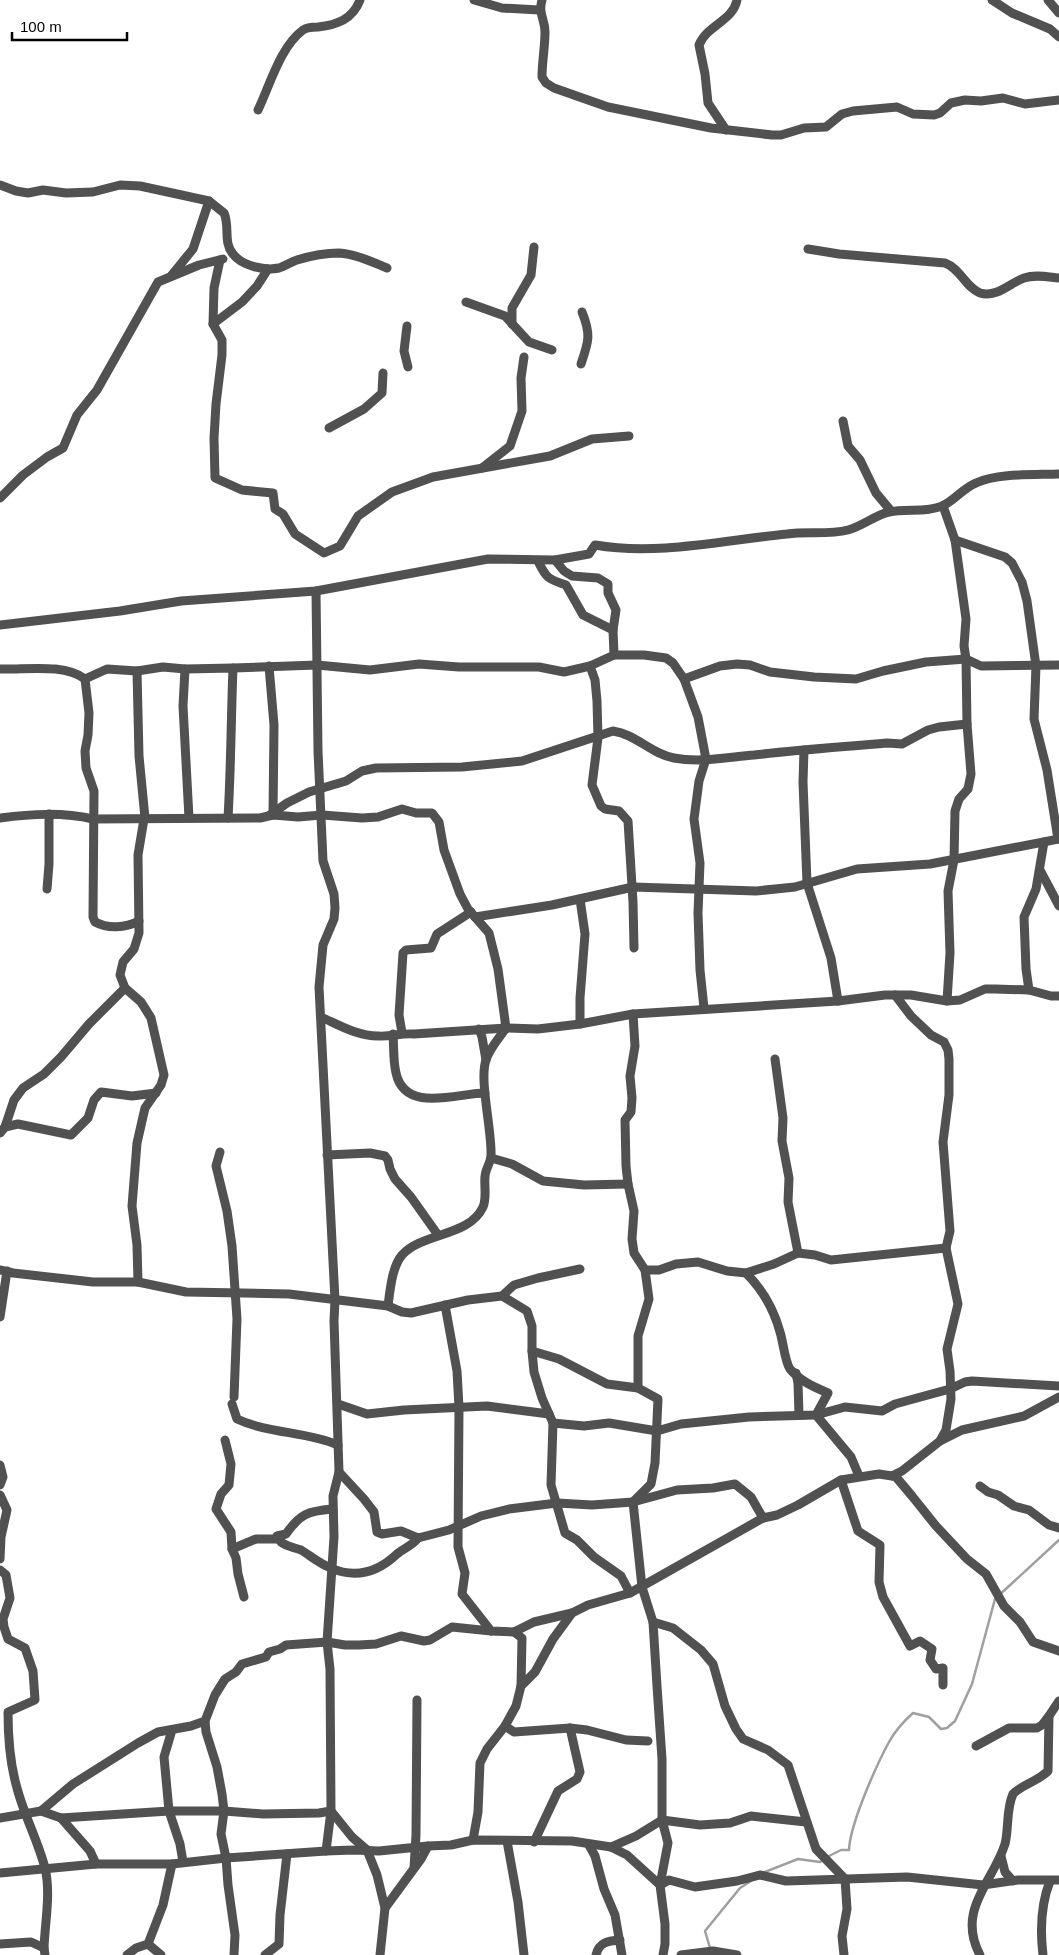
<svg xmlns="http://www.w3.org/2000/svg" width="1059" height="1955" font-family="Helvetica,sans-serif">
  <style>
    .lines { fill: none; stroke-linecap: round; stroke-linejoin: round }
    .stream { stroke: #9f9f9f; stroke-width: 2.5 }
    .street { stroke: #515151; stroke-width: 9 }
  </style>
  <rect width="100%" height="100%" fill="#fff"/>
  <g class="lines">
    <g class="stream">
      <path d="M 827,1857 L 841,1850 L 849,1850 C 850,1824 876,1766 889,1742 C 895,1731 904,1721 913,1713 L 929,1717 L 941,1729 L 947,1728 L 955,1721 L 972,1684 L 995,1599 L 1059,1540"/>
      <polyline points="762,1873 798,1859 820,1862 823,1860"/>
      <polyline points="710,1948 705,1931 740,1888 751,1881"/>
    </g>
    <g class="street">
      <polyline points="474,0 502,8 539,10"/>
      <path d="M 542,0 C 538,14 545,19 545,32 C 545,47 542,62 542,77 L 546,83 L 554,88 L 608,107 L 711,128 L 772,135 L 781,135 L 804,128 L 826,127 L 842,114 L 853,111 L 897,107 L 913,114 L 934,115 L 940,113 L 951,103 L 965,100 L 981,101 L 1003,98 L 1025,104 L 1059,100"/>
      <polyline points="992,0 1012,13 1050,29 1059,37"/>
      <polyline points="1048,0 1059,13"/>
      <path d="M 258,110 C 270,85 280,47 303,30 C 307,27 313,27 318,27 C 337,25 353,19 360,0"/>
      <path d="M 726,130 L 708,103 L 705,74 L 699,45 C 707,25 733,21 737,0"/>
      <path d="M 0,185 L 16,191 L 28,193 L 43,190 L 66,193 L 93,192 L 120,185 L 140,186 L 209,201 L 224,213 C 230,226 223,243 233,254 C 242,266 265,271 279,268 C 285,266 291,262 297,260 C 310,256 325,253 339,253 C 356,254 372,262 387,268"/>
      <path d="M 808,249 L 839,254 L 945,263 C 961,269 965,287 980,293 C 997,298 1010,283 1024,278 C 1035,274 1048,277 1059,278"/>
      <polyline points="220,260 214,288 213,324 222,340 222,355 216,404 214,438 215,478 242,490 273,493 275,509 283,514 295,534 324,553 340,546 358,516 392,492 433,477 550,456 592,439 629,436"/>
      <polyline points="171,276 193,249 209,201"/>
      <polyline points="466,302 505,316 529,342 552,350"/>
      <polyline points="213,324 242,302 257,286 268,269"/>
      <polyline points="512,324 512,308 531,275 534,247"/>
      <polyline points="407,326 404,351 408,367"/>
      <path d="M 581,364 C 589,341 591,334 582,312"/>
      <polyline points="843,421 848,446 860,460 876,493 891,511"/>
      <polyline points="329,428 364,409 382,393 383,373"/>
      <polyline points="482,468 510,446 522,411 521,378 524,357"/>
      <polyline points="0,498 23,475 47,457 63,448 77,415 97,390 158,282 199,265 223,259"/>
      <polyline points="943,506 955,540 966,619 964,646 966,659 967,724 971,774 968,789 959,799 955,811 954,860 948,891 950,953 947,1001"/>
      <polyline points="955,540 1005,557 1012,563 1022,582 1027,601 1036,666 1034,719 1047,770 1058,839"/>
      <polyline points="555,560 564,571 572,576 598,578 608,584 608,593 616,610 613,630 614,655 590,666 595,680 597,701 598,738 592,785 601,806 605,809 619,811 628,821 633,902 634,948"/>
      <path d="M 538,561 C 546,578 548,579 566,585 L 583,615 L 613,630"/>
      <polyline points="316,591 318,751 323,861 334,894 335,908 334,919 323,945 319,987 335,1300 334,1321 339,1472 333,1496 334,1537 327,1642 330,1669 331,1811 326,1851"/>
      <path d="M 0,625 L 120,611 L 181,601 L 316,591 L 488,559 L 555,560 L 589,554 L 595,545 C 657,556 725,540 787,534 C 807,531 828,535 848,530 C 863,526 875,515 889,512 C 906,508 926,513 942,506 C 953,502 963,488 976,483 C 998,473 1035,475 1059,474"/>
      <polyline points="614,655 644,655 666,658 673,663 684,679 698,717 706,759 699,781 694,819 700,863 698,913 700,970 704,1008"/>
      <polyline points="269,666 274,725 273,815"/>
      <polyline points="233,668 317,665 370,670 419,664 459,667 539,667 564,672 590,666"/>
      <path d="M 0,669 C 25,670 64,663 85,679 L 107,669 L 137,671 L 163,667 L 185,669 L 233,668 C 231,718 231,768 228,818"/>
      <polyline points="185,669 183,706 189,818"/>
      <polyline points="137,671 139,756 145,818"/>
      <path d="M 85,679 L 89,713 L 88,735 L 85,751 L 86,768 L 94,791 L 93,917 L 95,922 C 108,929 125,928 139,921"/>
      <polyline points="684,679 720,666 737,664 750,665 770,672 814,677 856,679 883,671 926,662 966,659 981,666 1059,665"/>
      <polyline points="804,750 803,782 807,883 831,958 838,1001"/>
      <path d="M 270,815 L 287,803 L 309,792 L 346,781 L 362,771 L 376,768 L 462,767 L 522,761 L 613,731 C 636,734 651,754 674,758 C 700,763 729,757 754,755 C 798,750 842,747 887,743 L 902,744 L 928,730 L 939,727 L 967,724"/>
      <path d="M 0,818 C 31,814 62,812 93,819 L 260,818 L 273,815 L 298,817 L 322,815 L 362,818 L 378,817 L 402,809 L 416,813 L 432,813 L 439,822 L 444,850 L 460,894 L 468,909 L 489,933 L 498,969 L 506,1028 C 500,1037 489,1049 486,1060 C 479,1080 492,1130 491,1155 C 491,1163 485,1169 485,1177 C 484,1186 487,1198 483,1207 C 469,1237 423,1232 402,1255 C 392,1267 390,1290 388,1306"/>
      <polyline points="1040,870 1059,906"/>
      <polyline points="47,889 49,864 49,814"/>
      <polyline points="580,899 585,934 580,998 580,1024"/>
      <polyline points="475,917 552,905 633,887 756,891 795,887 857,869 930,864 1059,839"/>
      <polyline points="1029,990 1026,969 1024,917 1036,889 1044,842"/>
      <polyline points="633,1014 635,1046 630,1076 632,1098 631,1112 625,1120 626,1166 628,1184 634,1211 632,1239 634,1253 645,1270 649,1299 638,1336 638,1388"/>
      <path d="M 321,1017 C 339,1025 357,1036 378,1036 C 390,1037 401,1033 414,1034 L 506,1028 L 538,1029 L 580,1024 L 633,1014 L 838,1001 L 885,995 L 911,995 L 947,1001 L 960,1000 L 985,989 L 995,989 L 1029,990 L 1051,996 L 1059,996"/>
      <polyline points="479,1029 482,1037 486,1060"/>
      <polyline points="402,1033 399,1015 403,953 406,950 431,948 437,934 471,912"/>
      <path d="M 393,1034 C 394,1047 393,1061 396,1073 C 405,1114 458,1093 485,1093"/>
      <polyline points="775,1059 783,1118 782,1141 789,1178 788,1202 798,1253"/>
      <polyline points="5,1127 14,1100 23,1088 44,1074 61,1057 89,1024 125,988"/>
      <polyline points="0,1133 5,1127 18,1124 71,1135 88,1118 94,1100 101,1092 132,1096 156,1093"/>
      <polyline points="220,1152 216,1166 227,1211 232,1246 237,1319 234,1397"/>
      <polyline points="327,1155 370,1153 385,1156 388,1160 390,1169 395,1179 411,1197 438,1235"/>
      <polyline points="491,1158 512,1164 543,1181 584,1185 628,1184"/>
      <polyline points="0,1270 13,1273 93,1282 138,1282 186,1292 289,1294 388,1306 402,1312 411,1313 468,1300 502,1296 527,1311 532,1326 532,1351 534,1372 542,1398 553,1423 551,1485 565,1533 577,1540 594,1557 621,1576 630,1593"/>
      <path d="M 645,1270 L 659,1270 L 676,1264 L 698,1262 L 727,1271 L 746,1273 C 762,1289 774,1310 780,1332 C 783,1341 785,1362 790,1369 C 800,1381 814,1387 828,1393 L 816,1415 L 851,1457 L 859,1476"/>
      <polyline points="746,1273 774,1264 798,1253 815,1255 831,1260 946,1248"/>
      <polyline points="138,1282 137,1245 132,1206 137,1143 145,1108 161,1085 164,1075 151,1018 141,1002 125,988 120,975 123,962 134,949 139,933 138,855 144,819"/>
      <polyline points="502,1296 514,1285 538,1278 580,1269"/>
      <polyline points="445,1305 457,1371 459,1407 458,1547 465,1573 462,1594 491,1631 514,1632 522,1638 521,1686"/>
      <polyline points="0,1317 7,1271"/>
      <polyline points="532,1351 559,1359 607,1384 638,1388 658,1399 655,1463 651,1484 633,1502 642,1587 653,1622 657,1686 662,1759 662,1820 668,1843 660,1885"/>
      <polyline points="796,1373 798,1383 799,1415"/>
      <path d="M 232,1404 L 237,1419 C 269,1434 305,1431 338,1445"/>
      <polyline points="338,1404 367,1414 404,1410 487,1406 549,1414"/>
      <polyline points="553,1423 584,1426 609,1423 657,1431 681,1424 749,1417 816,1415 845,1407 882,1411 895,1404 950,1389 965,1382 972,1381 1059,1386"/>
      <polyline points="225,1440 231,1464 229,1485 221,1494 216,1509 231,1532 232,1549 236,1558 238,1574 244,1597"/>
      <polyline points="940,1441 962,1430 1024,1416 1059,1397"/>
      <polyline points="339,1472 364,1499 374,1512 377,1532 382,1534 401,1531 418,1538 449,1530 481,1516 509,1509 557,1503 592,1505 633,1502 677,1490 713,1488 735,1484 751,1497 763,1518 777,1515 798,1505 841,1480 879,1474 892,1476 902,1471 940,1441 946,1430 951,1399 950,1371 947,1349 958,1304 946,1248 950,1231 943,1142 949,1095 949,1059 948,1050 944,1042 931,1035 911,1016 895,995"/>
      <polyline points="892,1476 896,1477 912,1496 936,1526 967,1559 986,1574 1004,1606 1020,1622 1033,1642 1059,1651"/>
      <polyline points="841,1480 858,1531 880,1545 879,1582 883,1597 910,1646 920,1641 932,1649 930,1660 936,1669 943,1668 943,1685"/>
      <polyline points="0,1485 3,1477 0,1465"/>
      <polyline points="980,1486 988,1492 998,1495 1014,1506 1029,1510 1049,1525 1059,1528"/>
      <polyline points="0,1495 7,1510 1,1537 0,1559"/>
      <path d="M 277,1536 L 286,1534 C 300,1514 308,1511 332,1509"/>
      <path d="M 232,1549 L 256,1539 L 278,1539 C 283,1546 293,1547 301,1550 C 311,1556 320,1564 331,1568 C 356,1579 378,1572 397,1554 C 405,1547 411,1547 418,1538"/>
      <path d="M 0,1570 L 6,1575 L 10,1598 L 3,1619 L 4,1627 L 8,1639 L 25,1648 L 33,1671 L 35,1700 L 8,1712 C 8,1738 10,1764 17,1788 C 24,1815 38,1841 45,1868 C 51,1893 45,1922 44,1948 L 45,1955"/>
      <polyline points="653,1622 673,1628 701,1650 713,1664 725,1706 736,1729 743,1739 768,1750 788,1765 816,1849 845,1879 847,1909 842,1936 844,1955"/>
      <polyline points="514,1632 534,1622 572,1613"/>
      <polyline points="205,1721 206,1732 217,1767 222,1794 224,1811 221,1834 226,1858 228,1885 235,1935 234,1955"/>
      <polyline points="505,1726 514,1732 570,1728"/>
      <polyline points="172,1730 164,1757 169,1811 180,1844 183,1862"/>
      <polyline points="976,1746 1009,1728 1037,1728 1042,1725 1049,1716"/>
      <polyline points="41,1811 73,1784 138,1743 158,1732 191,1726 205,1721 215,1695 225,1679 236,1672 242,1664 266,1657 269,1652 280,1649 286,1645 327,1642 345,1645 359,1645 376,1644 401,1636 424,1641 430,1640 452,1627 491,1631"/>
      <polyline points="0,1818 41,1811 61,1818 169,1811 224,1811 263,1814 319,1813 331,1811 352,1837 367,1850 377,1875 385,1908 380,1955"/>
      <polyline points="61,1818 90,1851 96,1864"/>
      <polyline points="473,1840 478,1812 480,1763 487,1749 505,1726 516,1706 521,1686 535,1672 553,1639 572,1613 588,1605 630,1593 763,1518"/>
      <polyline points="507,1841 518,1902 524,1955"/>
      <polyline points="534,1842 558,1791 577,1779 580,1772 570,1728 587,1730 626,1740 648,1741"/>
      <polyline points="589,1845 595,1856 604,1889 615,1915 622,1955"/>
      <polyline points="611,1847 636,1836 662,1820 700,1825 730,1823 751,1816 806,1822"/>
      <polyline points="1001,1856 1005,1872 1013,1881"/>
      <polyline points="414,1868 416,1835 417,1700"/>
      <polyline points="0,1873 96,1864 172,1864 226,1858 326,1851 353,1850 379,1851 428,1846 451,1845 473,1840 572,1841 611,1847 627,1855 660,1885 665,1924 665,1944 663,1955"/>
      <polyline points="660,1885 669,1880 695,1887 737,1881 760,1875 786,1881 907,1877 983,1885 1018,1880 1059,1880"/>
      <polyline points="385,1908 421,1859 428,1846"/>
      <polyline points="0,1944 31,1942 44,1948"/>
      <polyline points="148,1944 161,1955"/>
      <polyline points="127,1955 136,1948 148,1944 163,1905 172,1864"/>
      <polyline points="265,1955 279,1944 280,1915 287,1854"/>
      <path d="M 596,1955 C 599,1942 608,1941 620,1940"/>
      <polyline points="681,1955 713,1951 737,1955"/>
      <path d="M 980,1955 C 956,1910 993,1882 1005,1844 C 1009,1828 1006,1809 1013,1794 C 1023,1784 1037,1782 1048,1771 L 1049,1716 L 1059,1701"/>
      <path d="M 1043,1955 C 1040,1930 1041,1904 1050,1881"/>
    </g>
  </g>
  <path d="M12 32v8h115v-8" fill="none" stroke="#000000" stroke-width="2.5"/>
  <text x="20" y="32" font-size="15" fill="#000000" stroke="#ffffff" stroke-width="4" paint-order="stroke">100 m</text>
</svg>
